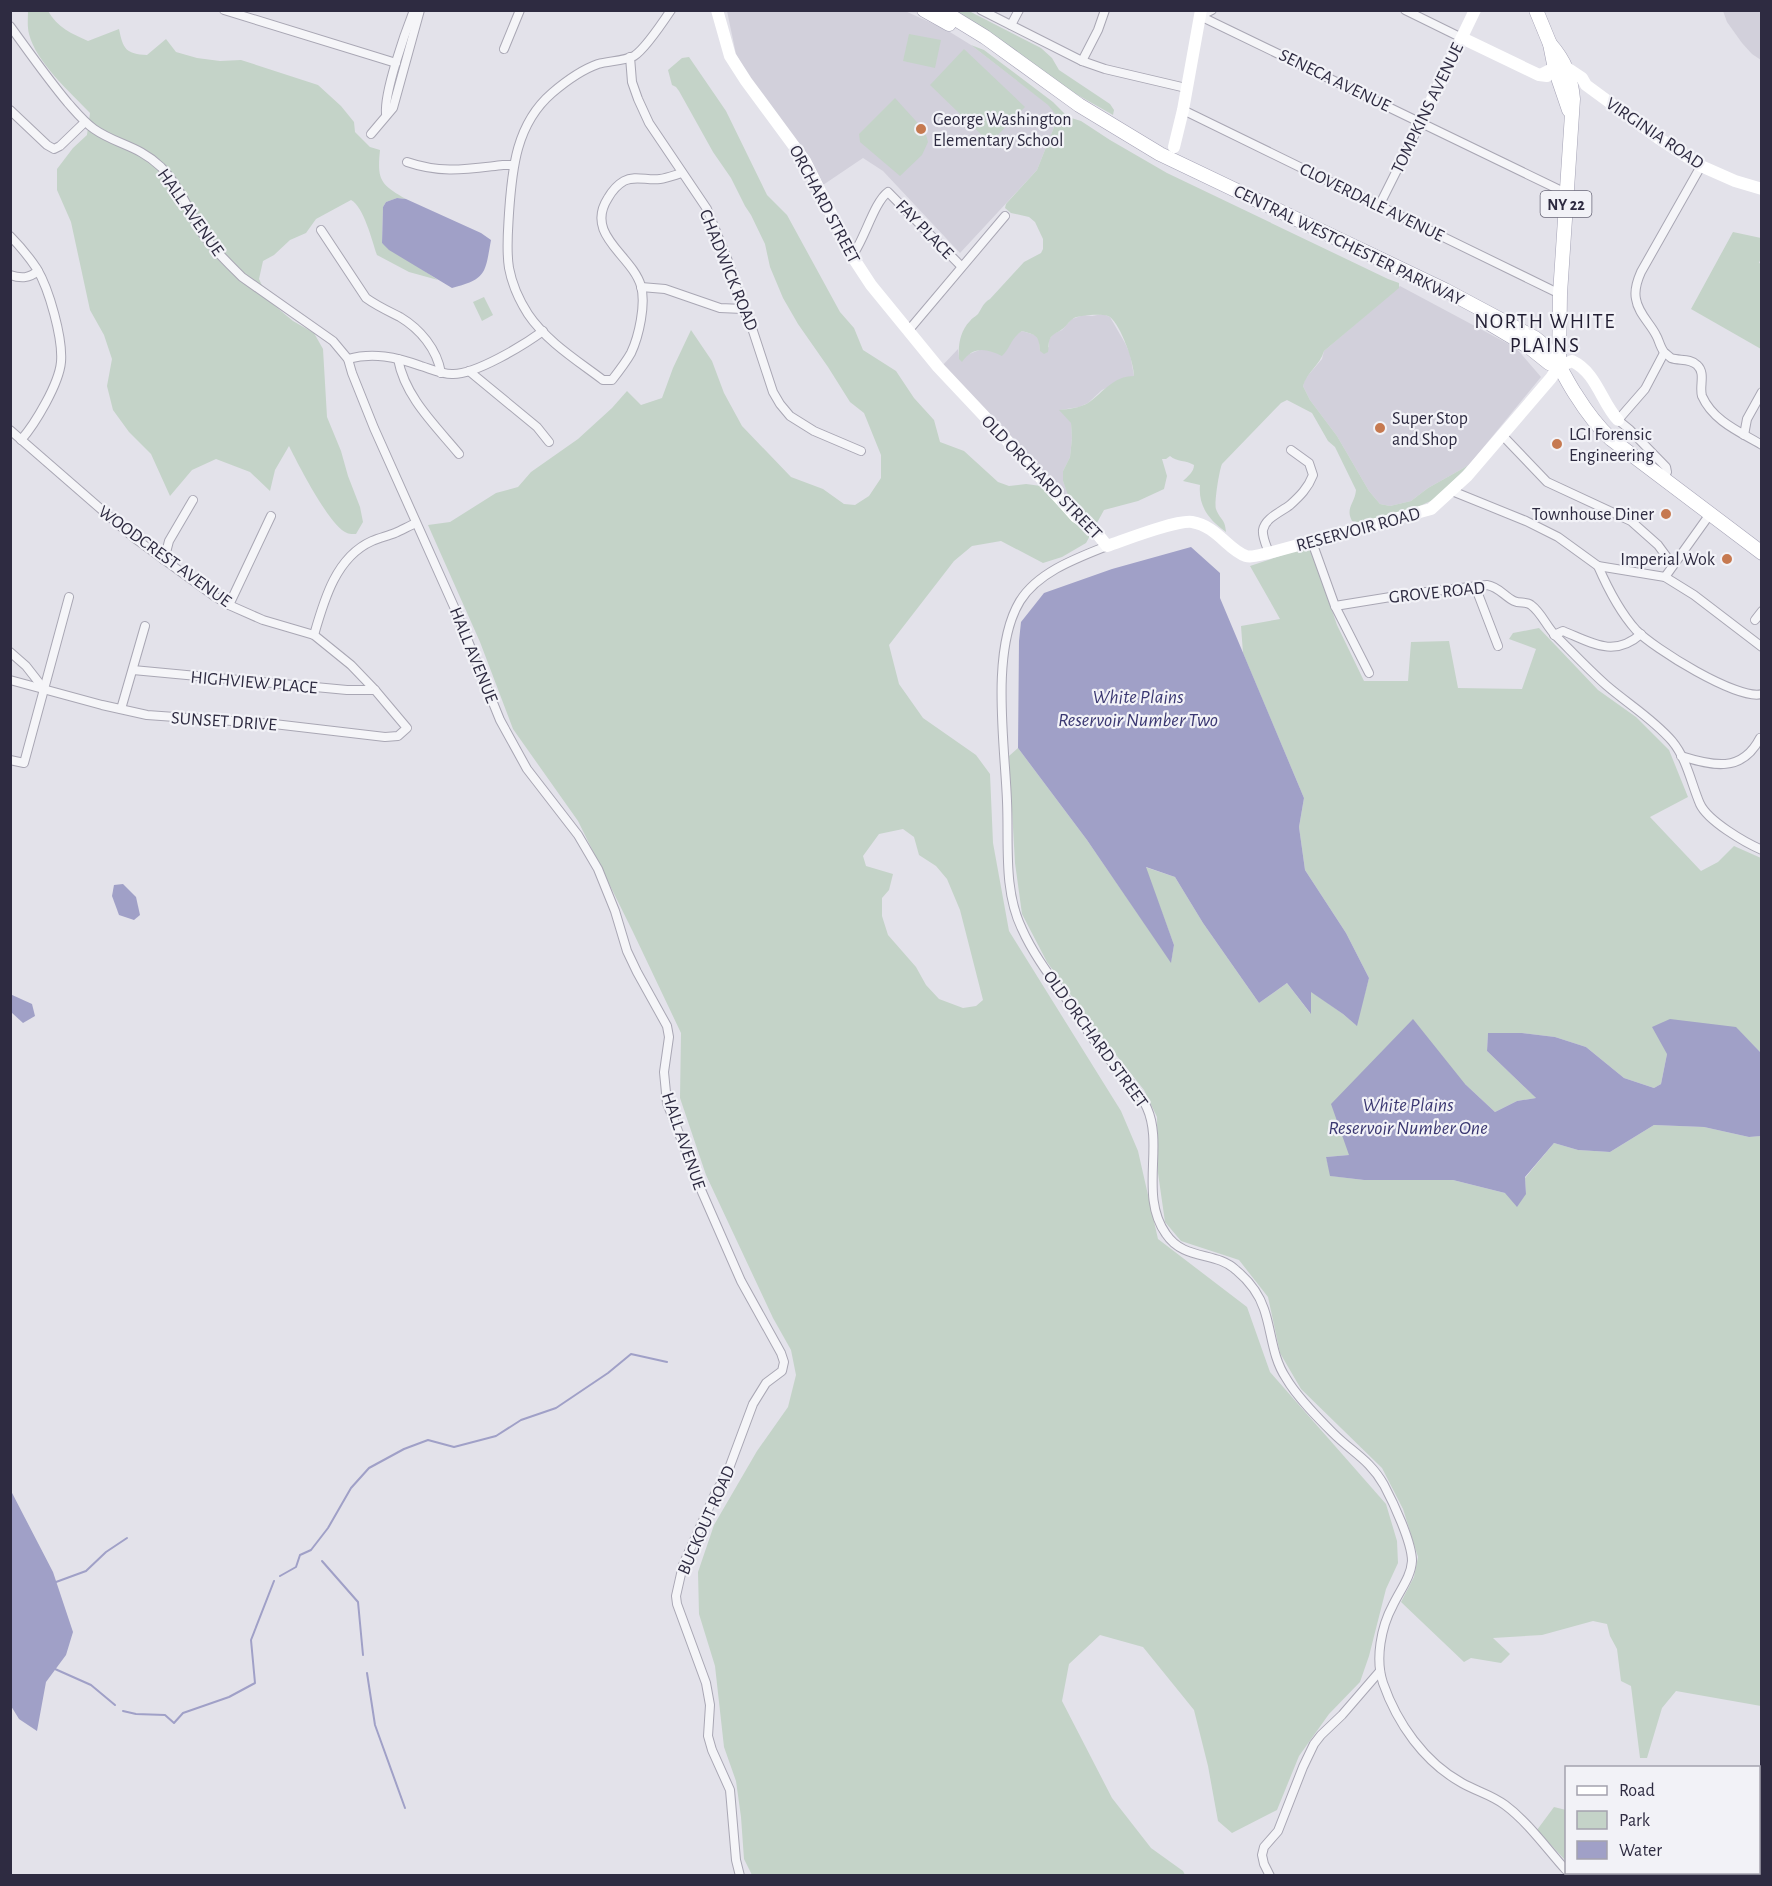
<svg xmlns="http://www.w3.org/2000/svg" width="1772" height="1886" font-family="'Alegreya Sans',sans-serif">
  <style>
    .built { fill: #d2d0db }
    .green { fill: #c4d3c8; fill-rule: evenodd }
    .water { fill: #a0a0c7 }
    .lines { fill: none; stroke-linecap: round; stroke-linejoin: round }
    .stream { stroke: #a0a0c7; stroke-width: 2 }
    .street-casing { stroke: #a9a7b4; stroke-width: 10 }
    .primary-casing { stroke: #a4a2b5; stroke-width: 15 }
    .street { stroke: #f5f5f8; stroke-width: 8 }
    .secondary { stroke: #fff; stroke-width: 12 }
    .primary { stroke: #fff; stroke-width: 14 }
    .poi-dot { fill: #c67950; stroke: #f2f2f7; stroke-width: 2 }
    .labels { text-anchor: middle; stroke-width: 4.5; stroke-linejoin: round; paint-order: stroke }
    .shield { fill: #f2f2f7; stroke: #696778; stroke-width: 1.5 }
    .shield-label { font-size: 16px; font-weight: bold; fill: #2e2b41 }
    .street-label { font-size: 18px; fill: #2e2b41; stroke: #f2f2f7 }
    .poi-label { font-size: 18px; fill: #2e2b41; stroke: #f2f2f7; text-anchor: start }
    .water-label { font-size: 20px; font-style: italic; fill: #3b3872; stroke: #f2f2f7 }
    .quarter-label { font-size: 21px; letter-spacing: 1.5px; fill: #211d32; stroke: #f2f2f7 }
  </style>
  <rect width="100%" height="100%" fill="#e3e2ea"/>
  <g class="built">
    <polygon points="727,11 905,11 945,29 971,45 1049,105 1058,117 1037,170 960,253 883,171 863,158 823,185 749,78 736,54"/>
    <polygon points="1723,11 1761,11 1761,60 1752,54 1742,43 1727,22"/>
    <polygon points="1400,286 1516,348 1541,377 1469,465 1428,488 1411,501 1390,506 1380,504 1369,491 1337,436 1310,400 1303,386 1305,379 1322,359 1324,351"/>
    <polygon points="1103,314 1110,317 1125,343 1130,354 1134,376 1102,390 1088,403 1079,407 1060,410 1071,422 1072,438 1070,457 1063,471 1063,481 1070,498 1056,492 941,367 958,349 959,358 1013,337 1022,331 1035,335 1039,340 1040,351 1049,347 1049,340 1053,334 1062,330 1072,319 1084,315 1092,316"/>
  </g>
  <g class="green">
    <path d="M 28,11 L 48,11 C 57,27 72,34 88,41 L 119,29 C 123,49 126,54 147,55 L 166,39 L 176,52 L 197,58 L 220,61 L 241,60 L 318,85 L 341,106 L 354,122 L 355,132 L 370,147 L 380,150 C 377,180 380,184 406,199 L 397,198 L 386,202 L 383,207 L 382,243 L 438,280 L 409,272 L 377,255 C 372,241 364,207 351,200 L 316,219 L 306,233 L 290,240 L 274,255 L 263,261 L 259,279 L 269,301 L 293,321 L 314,333 L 323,349 L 327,417 L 341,451 L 348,476 L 360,507 L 363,522 L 356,534 C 356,534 347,534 347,533 C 330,527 298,464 289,446 L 275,470 L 270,491 L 250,472 L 216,459 L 192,470 L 170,496 L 151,454 L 129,432 L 113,410 L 107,386 L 112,359 L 104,335 L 90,310 L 71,222 L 57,190 L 57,169 L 73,148 L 87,135 L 90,113 C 70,92 36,62 29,34 C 27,25 28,19 28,11 Z"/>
    <polygon points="949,11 969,11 1041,48 1052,58 1059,70 1110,104 1114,110 1113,115 1076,94"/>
    <polygon points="909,34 941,40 935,68 903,61"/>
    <path d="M 971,45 L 984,50 L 1053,102 L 1068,117 L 1081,121 L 1110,140 L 1167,173 L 1388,279 L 1399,283 L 1399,288 L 1324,351 C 1320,365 1307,372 1303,386 L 1310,400 L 1337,436 L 1369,491 L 1380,504 L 1390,506 L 1411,501 L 1428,488 L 1469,465 L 1435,499 L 1400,515 L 1357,522 L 1352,521 C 1345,508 1355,503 1356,490 L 1335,447 L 1328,441 L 1312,413 L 1287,400 L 1281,403 L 1222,464 C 1219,471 1214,504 1216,509 C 1220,520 1225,518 1226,532 C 1209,520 1198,506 1200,485 L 1183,481 C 1188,476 1194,472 1194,465 C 1186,460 1177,462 1170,456 L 1166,459 L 1162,459 L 1167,476 L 1164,489 L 1138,501 L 1104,510 L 1086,543 L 1062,557 L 1043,563 L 1001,541 L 972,546 L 954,561 L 889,645 L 899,684 L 923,718 L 976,755 L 990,774 L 993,843 L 1009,931 L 1121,1111 L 1138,1151 L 1158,1239 L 1247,1307 L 1270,1372 L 1386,1504 L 1397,1541 L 1398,1563 L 1386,1589 L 1369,1656 L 1360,1682 L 1329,1714 L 1299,1756 L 1277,1810 L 1232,1833 L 1218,1821 L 1208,1766 L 1194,1710 L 1143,1647 L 1100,1635 L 1069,1664 L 1062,1701 L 1112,1798 L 1151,1848 L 1183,1871 L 1185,1875 L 752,1875 L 744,1859 L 741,1817 L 736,1781 L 724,1747 L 715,1666 L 699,1614 L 698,1572 L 714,1525 L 757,1451 L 788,1407 L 796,1375 L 791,1350 L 773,1318 L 706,1175 L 680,1098 L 681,1033 L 633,932 L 578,821 L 513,729 L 480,642 L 428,525 L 450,522 L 496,493 L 518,487 L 531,472 L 578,439 L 612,408 L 627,391 L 641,405 L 662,398 L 673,368 L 691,330 L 712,361 L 724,393 L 742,426 L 791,477 L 823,489 L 844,504 L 855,505 L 869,496 L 881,478 L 881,455 L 864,413 L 850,402 L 828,367 L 798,324 L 783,298 L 770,267 L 765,244 L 751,215 L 745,206 L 731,178 L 713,152 L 679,91 L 676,87 L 672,85 L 668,70 L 682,58 L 689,57 L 726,111 L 767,195 L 787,215 L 840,312 L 854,328 L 863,350 L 896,371 L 914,398 L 934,420 L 940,442 L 964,451 L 998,482 L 1009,486 L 1026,484 L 1041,486 L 1069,498 L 1063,481 L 1063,471 L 1070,457 L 1072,438 L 1071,423 L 1059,410 C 1069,409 1079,408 1088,403 C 1104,392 1113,376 1134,376 C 1134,362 1121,326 1110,317 C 1105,313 1080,315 1074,318 C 1069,321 1066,327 1061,330 C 1057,333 1052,334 1050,339 C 1048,342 1049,348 1048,352 L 1044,354 L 1040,351 C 1039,335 1036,335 1022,331 C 1010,339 1011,348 1002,356 C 986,348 973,346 962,362 L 959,359 C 958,345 960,331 970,321 C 972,318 975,317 978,314 C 982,308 983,303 990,299 L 1024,262 L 1041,253 L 1043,249 L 1043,239 L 1035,222 L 1029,217 L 1011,213 L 1005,208 L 1006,204 L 1037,170 L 1058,117 L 1048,105 ZM 903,829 L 914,837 L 919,855 L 936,866 L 947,879 L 960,910 L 983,1000 L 976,1006 L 963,1008 L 939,999 L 926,985 L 916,967 L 888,935 L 882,916 L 882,898 L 889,890 L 893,874 L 866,866 L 863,856 L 879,834 Z"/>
    <polygon points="964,49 1025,107 990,143 930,85"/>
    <polygon points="895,98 925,131 928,142 922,155 900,176 860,142 859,134"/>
    <polygon points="1733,232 1761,238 1761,258 1759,263 1762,264 1761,349 1691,309"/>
    <polygon points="484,297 493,315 482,321 473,302"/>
    <polygon points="1310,546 1337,625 1364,681 1408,681 1411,642 1449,641 1458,688 1522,689 1536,649 1509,639 1513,633 1539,628 1598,690 1636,717 1669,750 1688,797 1650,817 1701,871 1718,862 1734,846 1761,858 1761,1053 1735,1027 1667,1054 1661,1084 1654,1088 1624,1078 1586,1047 1555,1037 1522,1033 1488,1033 1487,1051 1536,1098 1517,1101 1495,1112 1465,1084 1349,1155 1326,1157 1331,1176 1364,1180 1453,1180 1505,1193 1526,1194 1525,1178 1554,1143 1578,1150 1610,1152 1654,1125 1704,1127 1749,1137 1761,1136 1761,1706 1676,1691 1662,1708 1647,1758 1640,1758 1631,1686 1621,1681 1617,1649 1610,1636 1607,1624 1593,1621 1542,1635 1493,1638 1510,1654 1501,1663 1471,1658 1464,1662 1401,1602 1414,1577 1418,1557 1403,1509 1382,1468 1301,1389 1280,1353 1268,1297 1239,1260 1181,1241 1165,1222 1158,1173 1157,1117 1144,1090 1097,1031 1047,962 1022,914 1015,863 1009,756 1018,748 1087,840 1171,962 1174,945 1145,867 1175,877 1203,923 1259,1003 1287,983 1310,1013 1311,991 1343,1014 1356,1025 1369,978 1346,933 1305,870 1299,827 1304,798 1243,653 1241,626 1280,619 1250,566"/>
    <polygon points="1554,1807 1566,1810 1566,1861 1537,1830"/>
    <polygon points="1761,1808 1761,1875 1580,1876 1577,1873 1758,1872 1758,1814"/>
  </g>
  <g class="water">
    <path d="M 397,198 L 406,199 L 481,233 L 491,240 C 485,273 487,279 452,288 L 389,250 L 382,243 L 383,207 L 386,202 Z"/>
    <polygon points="1191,547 1220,573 1220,598 1304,798 1299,827 1305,870 1346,933 1369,978 1357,1026 1343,1014 1311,992 1311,1014 1287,983 1259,1003 1203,923 1175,877 1146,867 1174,945 1171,963 1087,840 1018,748 1019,641 1021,622 1044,593 1112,569"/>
    <polygon points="123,884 136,897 140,915 134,920 119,915 112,896 114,885"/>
    <polygon points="10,994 32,1004 35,1016 23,1023 11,1012"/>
    <polygon points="1413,1019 1465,1084 1495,1112 1517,1101 1536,1098 1487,1051 1488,1033 1522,1033 1555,1037 1586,1047 1624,1078 1654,1088 1661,1084 1667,1054 1652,1027 1670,1019 1736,1027 1761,1053 1761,1136 1749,1137 1704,1127 1654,1125 1610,1152 1578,1150 1554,1143 1525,1177 1526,1194 1517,1207 1505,1193 1453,1180 1364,1180 1330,1176 1326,1157 1349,1155 1331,1104"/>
    <polygon points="10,1489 53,1572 73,1632 66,1655 46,1682 37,1731 19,1719 11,1706"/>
  </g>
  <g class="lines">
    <g class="stream">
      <polyline points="322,1561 358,1602 363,1655"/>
      <polyline points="280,1576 296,1567 300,1555 311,1550 328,1528 351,1488 369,1468 404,1449 428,1440 454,1447 496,1436 521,1420 556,1408 608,1373 631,1354 667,1362"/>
      <polyline points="56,1582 86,1571 106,1552 127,1538"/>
      <polyline points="55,1669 91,1685 115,1705"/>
      <polyline points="367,1673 375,1725 405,1808"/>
      <polyline points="123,1711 136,1714 165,1715 174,1723 183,1713 229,1697 255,1683 251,1640 274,1581"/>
    </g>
    <defs>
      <g id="street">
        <polyline points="224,10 396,63"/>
        <path d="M 671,10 C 663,22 645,49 634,56 C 624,61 609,61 598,64 C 581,70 566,81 552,93 C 516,124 512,169 509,213 C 508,231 506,250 509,268 C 512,284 519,300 528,314 C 546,341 578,361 603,380 L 612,380 C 619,371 626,362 631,353 C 639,336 646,304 641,286 C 632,255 584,235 608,198 C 612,191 617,185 624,181 C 635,175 648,181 660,179 C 667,178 675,175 682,173"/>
        <polyline points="981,10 1082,61 1105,69 1186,88"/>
        <polyline points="1405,10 1462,38"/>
        <polyline points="1200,16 1566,193"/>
        <polyline points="1200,16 1212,10"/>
        <polyline points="1011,25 1019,10"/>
        <path d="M 10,26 C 29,52 47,78 68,103 C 76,112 84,122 94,129 C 117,145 138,145 161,167 C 179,185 189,211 202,233 C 213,249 228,263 242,277 L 333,341 L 348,359 L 352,373 L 374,428 L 455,609 L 500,720 L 527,769 L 578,835 L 598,869 L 615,911 L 627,951 L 637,972 L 667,1026 L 669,1037 L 664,1072 L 667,1103 L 702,1192 L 741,1281 L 781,1353 L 784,1362 L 782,1371 L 766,1383 L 753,1404 L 728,1471 L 715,1494 L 683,1565 L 676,1596 L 677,1604 L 706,1683 L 710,1705 L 708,1736 L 712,1750 L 730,1790 L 736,1860 L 740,1876"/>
        <polyline points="504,49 520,10"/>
        <polyline points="630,57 632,82 638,99 649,123 707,209 728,261 743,309 751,325 773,392 780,404 790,416 814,431 861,451"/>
        <polyline points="1082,61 1098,30 1105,10"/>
        <polyline points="10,110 47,145 54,149 60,146 85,122"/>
        <polyline points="1183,110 1560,294"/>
        <path d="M 386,114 C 384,92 405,33 414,10"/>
        <polyline points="371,134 393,108 420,10"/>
        <path d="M 407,162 C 442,174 467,169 503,165 L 513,165"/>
        <path d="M 1701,166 L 1641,272 C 1637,281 1634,290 1636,299 C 1638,313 1650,323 1656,335 C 1659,340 1660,347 1664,352 C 1665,353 1670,357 1671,358 C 1679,361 1690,358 1697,365 C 1706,373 1699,386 1702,396 C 1713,421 1740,432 1762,445"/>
        <polyline points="1379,206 1421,122"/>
        <path d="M 321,230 L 366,298 C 377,306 388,311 400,317 C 420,329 437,349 441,373"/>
        <path d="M 10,236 C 20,246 29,257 37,269 C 49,289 63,338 61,362 C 59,384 35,424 21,440"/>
        <path d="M 852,256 C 864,241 874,202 888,192 L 961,266"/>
        <path d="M 10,275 C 22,279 29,278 38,271"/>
        <polyline points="641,287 665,289 720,308 743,309"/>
        <polyline points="908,331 1005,216"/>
        <path d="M 348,359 C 373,352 396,357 421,366 C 431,369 441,374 452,374 C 475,375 524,345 543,331"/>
        <path d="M 398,359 C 405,397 435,425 459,454"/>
        <polyline points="469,371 537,427 549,442"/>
        <polyline points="10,430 133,537 214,596 229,605 263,620 314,635 351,665 375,690 407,728 398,736 385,737 274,724 147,715 102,705 10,680"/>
        <polyline points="1502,435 1547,482 1631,521 1658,545 1672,564"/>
        <polyline points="1744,435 1747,419 1762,392"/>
        <polyline points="1663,480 1667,472 1666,467 1629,429 1618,420 1645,389 1664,353"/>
        <polyline points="1452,491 1526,521 1558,537 1598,566 1665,577 1694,595 1762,647"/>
        <polyline points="1312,542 1335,606 1369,673"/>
        <path d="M 1107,546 C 1077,558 1038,572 1020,601 C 990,650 1005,746 1007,801 C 1009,843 1003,890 1022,929 C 1034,956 1053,980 1070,1004 C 1081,1020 1090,1036 1102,1051 C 1117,1070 1137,1085 1147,1108 C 1164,1146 1139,1196 1166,1234 C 1184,1261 1216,1251 1236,1270 C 1248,1280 1259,1294 1264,1309 C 1272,1332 1272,1357 1286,1378 C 1297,1397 1318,1418 1333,1433 C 1352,1452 1370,1460 1384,1485 C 1393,1502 1412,1542 1412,1561 C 1411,1577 1400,1590 1393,1605 C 1381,1627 1375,1659 1383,1683 C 1397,1723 1424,1762 1462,1783 C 1476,1791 1492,1795 1505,1805 C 1528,1822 1547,1849 1566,1870"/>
        <path d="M 1269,553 C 1267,547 1262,537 1263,530 C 1265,518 1281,512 1290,505 C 1300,496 1308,488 1313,475 L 1309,463 L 1291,450"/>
        <polyline points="164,560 169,541 193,500"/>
        <path d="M 1598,566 C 1608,589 1619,611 1636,630 C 1653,648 1738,701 1762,694"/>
        <polyline points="1665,577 1710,514"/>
        <polyline points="1475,586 1498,646"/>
        <polyline points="229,605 271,516"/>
        <path d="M 1335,606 L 1409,594 L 1487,585 C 1499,587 1504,596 1514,601 C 1520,604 1526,601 1531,605 C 1542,613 1547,628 1557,637 C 1573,653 1589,670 1606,685 C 1628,704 1653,719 1672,741 C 1687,759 1691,783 1700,804 C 1708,821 1744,842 1762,850"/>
        <polyline points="1755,620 1762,611"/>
        <path d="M 314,635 C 324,600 336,557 372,541 C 379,538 387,536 395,533 C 402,530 409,526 416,523"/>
        <path d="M 1554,635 L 1563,631 C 1592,643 1614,658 1641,634"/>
        <polyline points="10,652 26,666 44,689"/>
        <polyline points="133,670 347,690 375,690"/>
        <polyline points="121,709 145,626"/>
        <path d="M 1681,756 C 1713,766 1742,773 1760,738"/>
        <polyline points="10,760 24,763 69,597"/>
        <polyline points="1270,1876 1264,1864 1262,1855 1264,1847 1278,1831 1303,1767 1314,1744 1321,1735 1342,1715 1380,1671"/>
      </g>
      <g id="primary">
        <polyline points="924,10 949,24"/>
        <path d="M 941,10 L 985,37 L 1079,105 L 1160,154 L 1445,290 L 1535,338 C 1556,353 1562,374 1576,395 C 1586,411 1597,426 1611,439 L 1762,553"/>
        <polyline points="1536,10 1550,44 1555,69 1569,110"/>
        <path d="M 1550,44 C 1565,61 1571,77 1573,99 L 1560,294 L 1559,365"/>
        <polyline points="1482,319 1529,347 1549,363 1558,367"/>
      </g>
    </defs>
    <use href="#street" class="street-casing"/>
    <use href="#primary" class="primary-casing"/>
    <use href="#street" class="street"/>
    <g class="secondary">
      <path d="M 717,10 L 730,56 L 746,81 L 805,161 L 852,256 L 871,285 L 938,367 L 1002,435 L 1068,508 L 1076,517 L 1092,527 L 1107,546 C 1125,540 1175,520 1192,522 C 1217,526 1228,550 1246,556 C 1253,558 1262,554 1269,553 L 1431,509 L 1467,476 L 1551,378 L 1558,367 L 1572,361 C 1597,373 1601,402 1618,420"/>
      <polyline points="1462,38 1539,75 1547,76"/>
      <polyline points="1540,75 1548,71 1567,68 1582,78 1586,85 1658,138 1701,166 1735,181 1762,189"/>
      <polyline points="1421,122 1475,10"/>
      <polyline points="1174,147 1183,110 1201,10"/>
    </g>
    <use href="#primary" class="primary"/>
  </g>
  <g class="poi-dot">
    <circle cx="921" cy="129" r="6"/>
    <circle cx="1380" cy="428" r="6"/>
    <circle cx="1557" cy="444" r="6"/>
    <circle cx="1666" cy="514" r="6"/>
    <circle cx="1727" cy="559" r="6"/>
  </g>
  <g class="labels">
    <rect class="shield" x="1540.5" y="191" width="51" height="26" rx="4.5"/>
    <g class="shield-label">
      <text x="1566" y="210">NY 22</text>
    </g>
    <g class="street-label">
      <text transform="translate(1335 80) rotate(26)" y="6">SENECA AVENUE</text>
      <text transform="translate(1427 108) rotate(-64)" y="6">TOMPKINS AVENUE</text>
      <text transform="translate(1655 133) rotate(34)" y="6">VIRGINIA ROAD</text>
      <text transform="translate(1372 202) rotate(26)" y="6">CLOVERDALE AVENUE</text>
      <text transform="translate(825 204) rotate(62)" y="6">ORCHARD STREET</text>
      <text transform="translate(191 212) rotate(55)" y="6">HALL AVENUE</text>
      <text transform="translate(925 229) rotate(46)" y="6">FAY PLACE</text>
      <text transform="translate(1349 245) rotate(26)" y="6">CENTRAL WESTCHESTER PARKWAY</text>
      <text transform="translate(729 270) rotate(68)" y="6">CHADWICK ROAD</text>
      <text transform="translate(1042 477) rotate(46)" y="6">OLD ORCHARD STREET</text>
      <text transform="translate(1358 529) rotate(-15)" y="6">RESERVOIR ROAD</text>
      <text transform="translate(165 556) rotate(36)" y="6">WOODCREST AVENUE</text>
      <text transform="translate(1437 592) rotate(-6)" y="6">GROVE ROAD</text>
      <text transform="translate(474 655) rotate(68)" y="6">HALL AVENUE</text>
      <text transform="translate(254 682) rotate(5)" y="6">HIGHVIEW PLACE</text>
      <text transform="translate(224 721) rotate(4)" y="6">SUNSET DRIVE</text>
      <text transform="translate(1096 1039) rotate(54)" y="6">OLD ORCHARD STREET</text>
      <text transform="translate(684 1141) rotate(71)" y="6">HALL AVENUE</text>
      <text transform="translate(706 1520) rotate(-66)" y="6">BUCKOUT ROAD</text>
    </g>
    <g class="poi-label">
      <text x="933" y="125">George Washington<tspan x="933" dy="21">Elementary School</tspan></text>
      <text x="1392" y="424">Super Stop<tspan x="1392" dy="21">and Shop</tspan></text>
      <text x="1569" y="440">LGI Forensic<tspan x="1569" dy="21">Engineering</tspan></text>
      <text x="1654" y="520" text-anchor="end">Townhouse Diner</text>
      <text x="1715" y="565" text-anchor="end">Imperial Wok</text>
    </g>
    <g class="water-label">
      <text x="1138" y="703">White Plains<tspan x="1138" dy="23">Reservoir Number Two</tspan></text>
      <text x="1408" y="1111">White Plains<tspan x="1408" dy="23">Reservoir Number One</tspan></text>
    </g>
    <g class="quarter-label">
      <text x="1545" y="328">NORTH WHITE<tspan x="1545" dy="24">PLAINS</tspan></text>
    </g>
  </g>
  <rect width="1772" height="1886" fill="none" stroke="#2e2b41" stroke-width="24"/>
  <rect x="1565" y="1766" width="195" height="108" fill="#f2f2f7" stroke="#a4a2ae" stroke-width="1.5"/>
  <rect x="1577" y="1786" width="30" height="9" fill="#ffffff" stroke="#a4a2ae" stroke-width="1.5"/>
  <text x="1619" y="1796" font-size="18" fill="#2e2b41">Road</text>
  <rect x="1577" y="1811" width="30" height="18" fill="#c4d3c8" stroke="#a4a2ae" stroke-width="1.5"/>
  <text x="1619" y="1826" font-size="18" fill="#2e2b41">Park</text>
  <rect x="1577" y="1841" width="30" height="18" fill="#a0a0c7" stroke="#a4a2ae" stroke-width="1.5"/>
  <text x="1619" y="1856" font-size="18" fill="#2e2b41">Water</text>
</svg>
